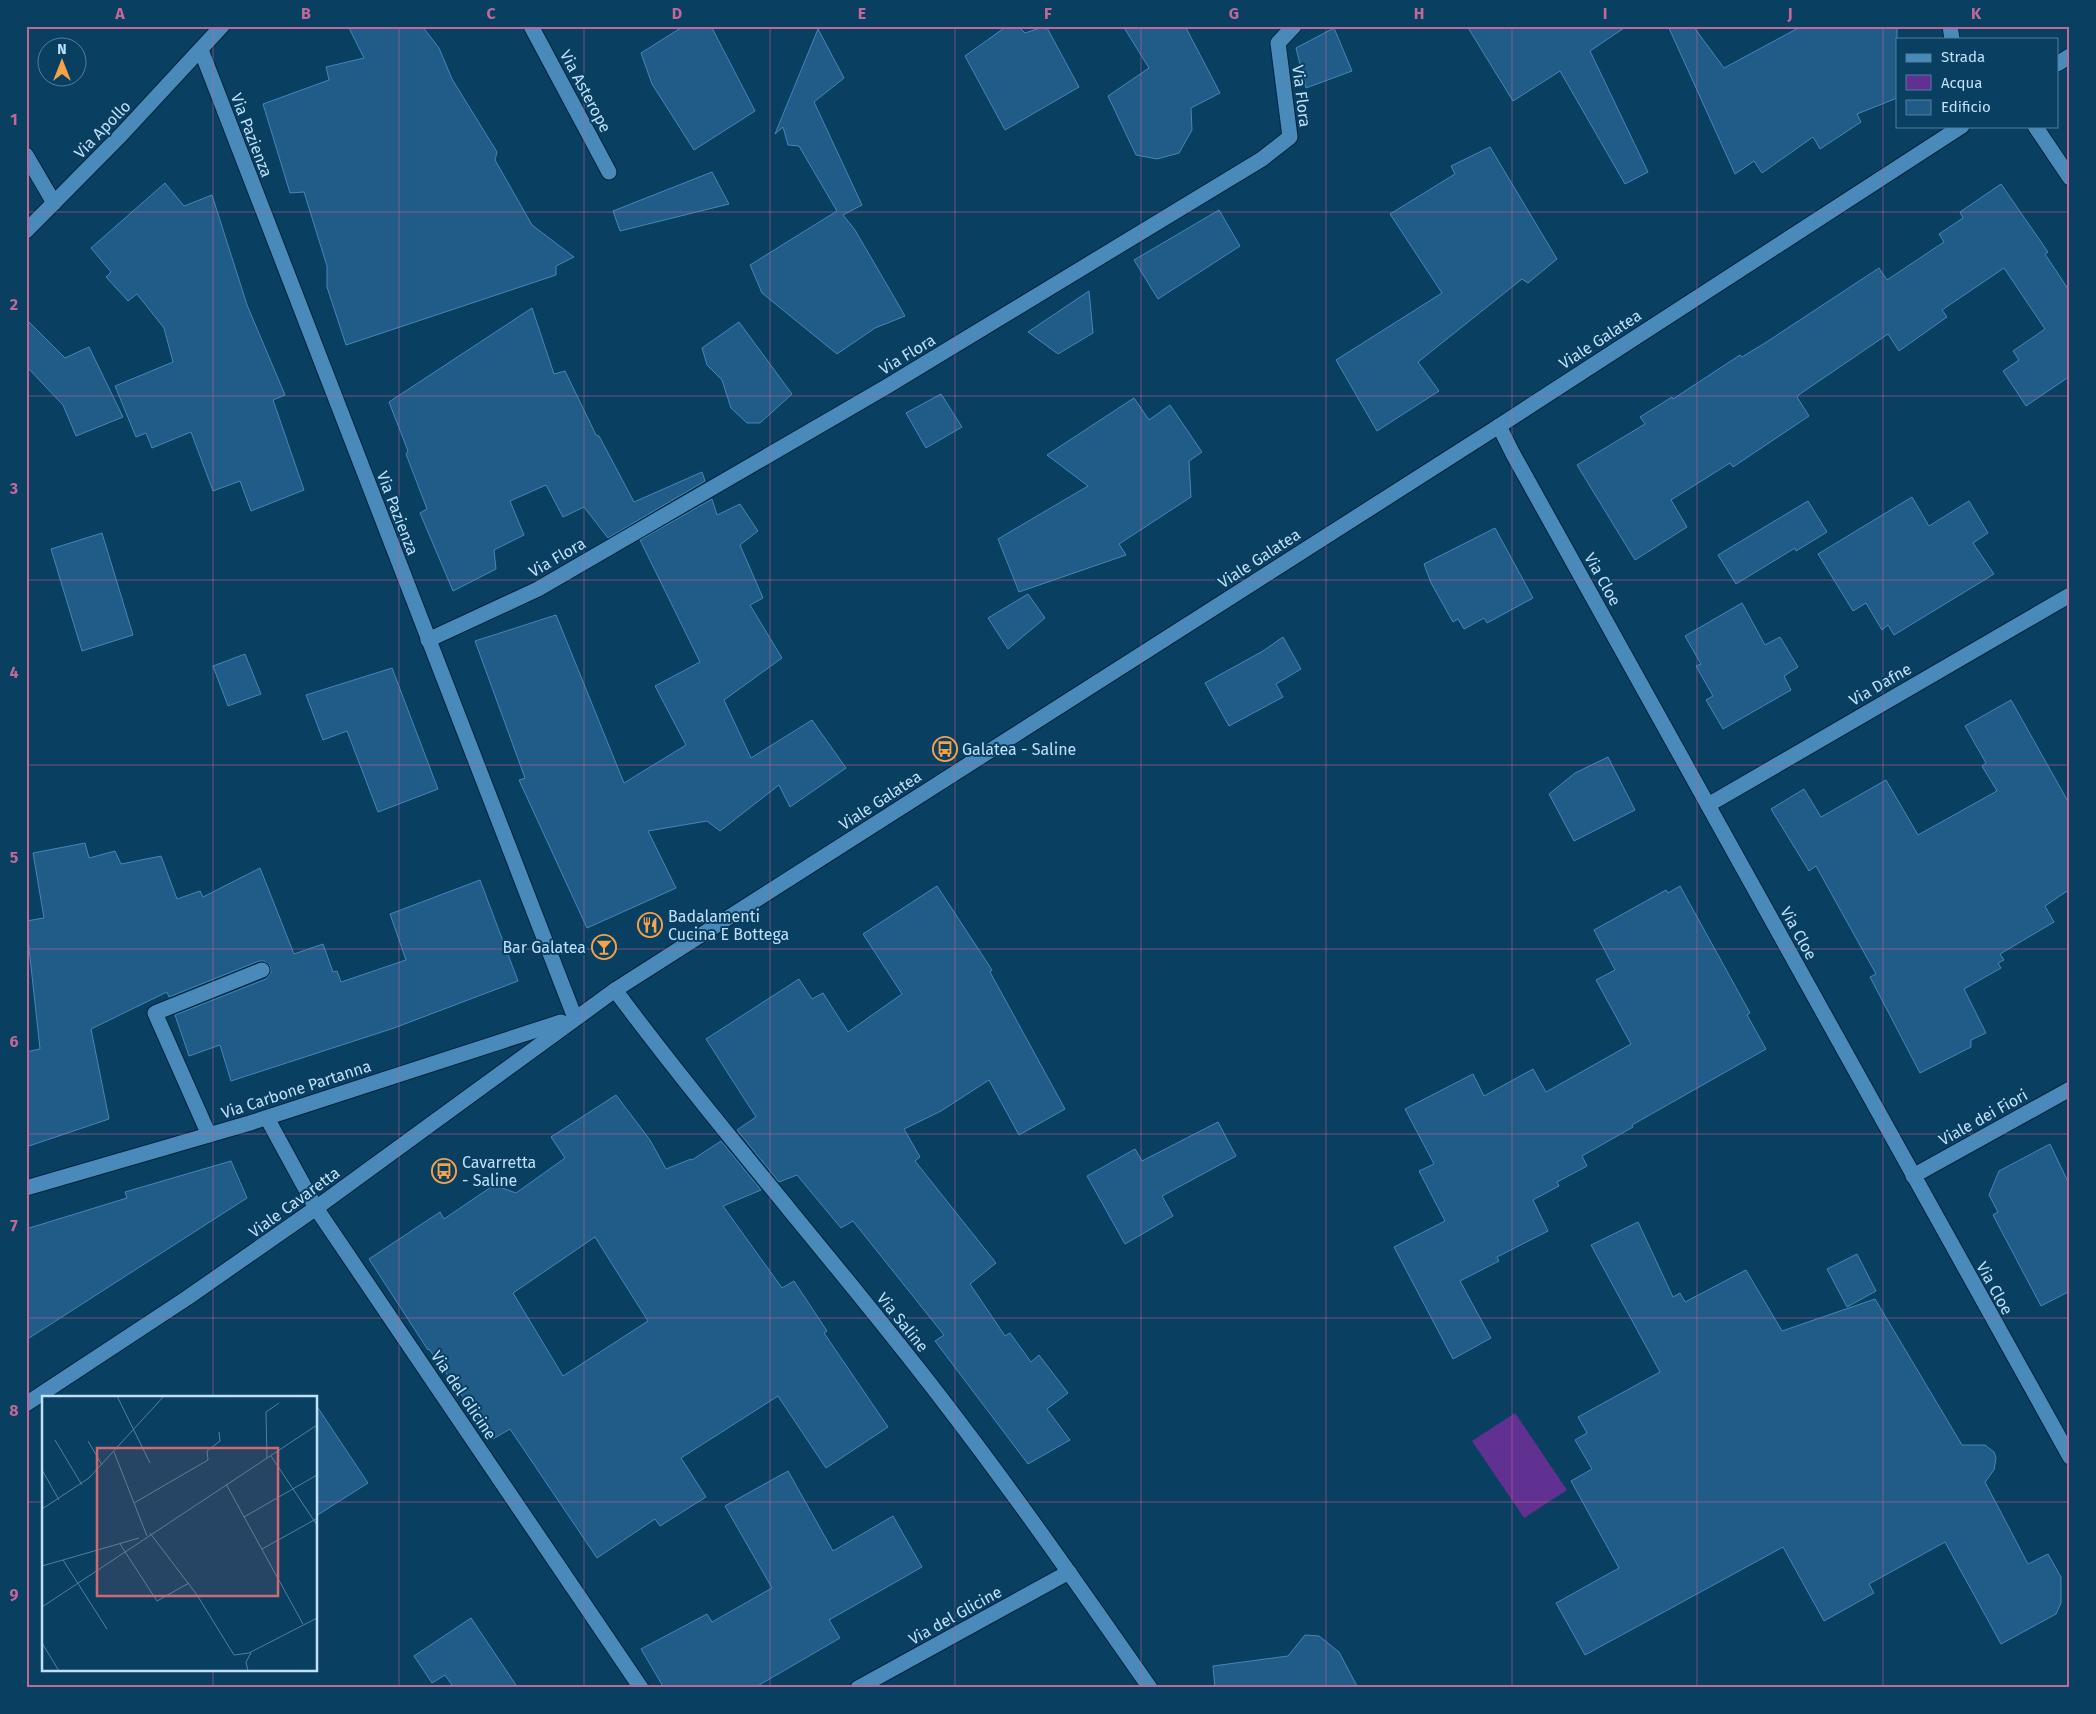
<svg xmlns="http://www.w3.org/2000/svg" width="2096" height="1714" font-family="'Fira Sans',sans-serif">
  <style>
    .water { fill: #613192 }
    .building { fill: #205c87; stroke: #4686b7; fill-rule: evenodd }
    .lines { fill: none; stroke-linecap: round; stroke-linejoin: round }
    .service-casing { stroke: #01253d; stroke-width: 17 }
    .minor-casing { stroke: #01253d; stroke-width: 17 }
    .secondary-casing { stroke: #01253d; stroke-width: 17 }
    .service { stroke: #4a8abb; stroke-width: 15 }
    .minor { stroke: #4a8abb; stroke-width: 15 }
    .secondary { stroke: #4a8abb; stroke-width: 15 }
    .grid { fill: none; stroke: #c1689b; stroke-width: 1; stroke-opacity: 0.55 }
    .labels { text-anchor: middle; stroke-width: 4; stroke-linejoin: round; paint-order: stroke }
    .street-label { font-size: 16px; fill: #c0e0fa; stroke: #093f61 }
    .poi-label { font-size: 16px; fill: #c0e0fa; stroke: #093f61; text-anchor: start }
    .inset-road { fill: none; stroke: #527f9e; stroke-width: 1 }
    .view { fill: #ce6872; fill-opacity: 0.15; stroke: #ce6872; stroke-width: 2.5 }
    .inset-edge { fill: none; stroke: #c0e0fa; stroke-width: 2.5 }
    .neatline { fill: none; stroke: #c1689b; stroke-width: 2 }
    .grid-label { font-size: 16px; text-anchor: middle; font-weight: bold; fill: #c1689b }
  </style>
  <rect width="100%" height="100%" fill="#093f61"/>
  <polygon class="water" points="1515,1413 1567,1490 1524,1518 1472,1441"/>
  <g class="building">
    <polygon points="348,26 422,26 439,48 452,79 497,152 495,160 532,225 574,257 556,266 556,275 346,345 327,287 327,266 304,192 290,193 263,104 329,80 326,67 364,58"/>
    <polygon points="684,26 711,26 755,111 694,150 652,84 641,53"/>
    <polygon points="1007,26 1018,26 1025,33 1046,26 1079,87 1005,130 965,56"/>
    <polygon points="1123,26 1185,26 1220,93 1191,108 1192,130 1179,153 1157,159 1136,155 1108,96 1149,68"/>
    <polygon points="1467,26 1627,26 1590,51 1648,172 1625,184 1560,71 1513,101"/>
    <polygon points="1668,26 1693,26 1724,68 1802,26 1897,26 1897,98 1857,114 1861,122 1820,149 1813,137 1762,173 1754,161 1735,174"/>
    <polygon points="1334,28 1352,71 1306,88 1296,48"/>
    <polygon points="818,29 844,78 814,102 862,205 843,215 855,230 905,316 875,328 837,354 762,293 750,265 837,211 799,146 788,145 783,127 775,134"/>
    <polygon points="1490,147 1557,259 1528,283 1522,279 1418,362 1439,391 1377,431 1336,360 1442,293 1390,214 1455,174 1451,166"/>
    <polygon points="712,172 729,204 620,231 613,211"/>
    <polygon points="165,183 184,206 212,195 247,305 285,395 273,400 304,490 251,511 240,481 213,491 191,432 152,448 146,433 136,437 115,386 173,362 164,328 137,294 128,301 106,277 111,272 91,248"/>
    <polygon points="2001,184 2048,252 2045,254 2070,292 2070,376 2026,406 2003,371 2019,360 2013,351 2045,329 2004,268 1942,310 1947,317 1899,351 1888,334 1800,394 1797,397 1809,416 1733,467 1730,463 1671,500 1687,527 1635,560 1577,465 1645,424 1640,417 1672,397 1673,399 1740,355 1742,357 1765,343 1879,268 1887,280 1944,242 1939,234 1963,218 1960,212"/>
    <polygon points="1219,210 1240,246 1158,299 1134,260"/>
    <polygon points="1089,291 1093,333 1058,354 1028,332"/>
    <polygon points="532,308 554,374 565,371 596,435 599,436 634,502 702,472 705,481 608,538 584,507 563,517 546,485 510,501 524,535 494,550 496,569 453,591 420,513 427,509 406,454 408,451 389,402"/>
    <polygon points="26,319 65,358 89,347 123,417 76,436 63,405 26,366"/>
    <polygon points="739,322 792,394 760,423 747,423 731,408 722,380 707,365 702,348"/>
    <polygon points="941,394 962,427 926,448 906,413"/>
    <polygon points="1134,398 1149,420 1170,405 1202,452 1189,461 1191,497 1119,544 1126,555 1019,592 998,539 1088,486 1047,455"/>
    <polygon points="1912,497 1929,526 1969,501 1988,533 1973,543 1994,574 1894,635 1888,625 1882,630 1866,603 1853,611 1818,554"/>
    <polygon points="712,499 717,515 740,504 758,531 740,545 763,598 750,605 782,658 724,700 751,758 812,720 846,768 790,807 779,785 720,831 707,821 648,831 676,888 587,928 519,780 525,778 475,641 556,615 624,783 686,745 655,686 700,662 640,540"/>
    <polygon points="1808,501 1827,532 1796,551 1795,548 1736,584 1718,555"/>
    <polygon points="1495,528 1533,598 1487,623 1484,618 1464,629 1458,619 1453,622 1431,583 1424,564"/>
    <polygon points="102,533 133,635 82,651 51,549"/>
    <polygon points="1028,594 1045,618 1008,649 988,618"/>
    <polygon points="1742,603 1765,645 1780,637 1798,667 1784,676 1791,690 1723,729 1706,700 1713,696 1696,666 1701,664 1685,636"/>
    <polygon points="1283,637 1301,669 1276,684 1283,697 1229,726 1205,683 1263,651"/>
    <polygon points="245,654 261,694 228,706 213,666"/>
    <polygon points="392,668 438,789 378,812 347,731 323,740 306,695"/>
    <polygon points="2011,700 2070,805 2070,889 2045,906 2054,922 2000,954 2004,960 1998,963 2001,968 1964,989 1986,1033 1971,1040 1971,1047 1920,1073 1870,977 1876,974 1816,866 1809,871 1771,809 1804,789 1821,817 1886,780 1918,835 1997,791 1982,766 1986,763 1965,726"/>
    <polygon points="1608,757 1635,810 1574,841 1549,794 1575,773"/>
    <polygon points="85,843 89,858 115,851 121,864 161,856 177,899 200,891 203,897 260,868 294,954 323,944 333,972 337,971 341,982 406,960 390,914 480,880 518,981 394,1028 231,1081 220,1045 189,1056 175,1015 266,979 271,972 270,966 264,961 259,961 169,997 167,992 91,1029 109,1119 26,1147 26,1052 40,1049 26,921 44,918 33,853"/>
    <polygon points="937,886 992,970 990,972 1065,1109 1019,1135 989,1080 941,1111 904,1129 920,1157 915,1161 996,1263 970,1284 1005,1336 1010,1333 1031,1362 1039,1355 1068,1393 1047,1409 1070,1440 1028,1464 935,1341 944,1335 853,1221 841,1228 797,1175 779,1182 737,1130 756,1117 706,1039 799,979 812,999 823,993 848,1032 902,994 863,934"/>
    <polygon points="1680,886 1750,1013 1747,1015 1766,1049 1632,1125 1633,1127 1582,1156 1587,1166 1557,1182 1559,1186 1533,1200 1548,1231 1497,1257 1499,1261 1460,1281 1491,1338 1453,1359 1394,1247 1445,1221 1419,1171 1434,1164 1405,1109 1473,1074 1484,1096 1533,1069 1546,1092 1631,1044 1596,980 1615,970 1594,930 1666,890 1668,893"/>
    <path d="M 616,1095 L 650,1140 L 666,1169 L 691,1159 L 692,1160 L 721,1141 L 761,1190 L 723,1206 L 782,1288 L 794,1281 L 827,1331 L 824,1333 L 888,1427 L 826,1468 L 778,1396 L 681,1458 L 706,1497 L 660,1526 L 655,1519 L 597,1558 L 510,1429 L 493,1439 L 429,1349 L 428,1350 L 369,1259 L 440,1212 L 444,1219 L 494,1185 L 516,1193 L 565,1158 L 551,1137 ZM 595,1237 L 648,1321 L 563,1376 L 513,1293 Z"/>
    <polygon points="1218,1122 1236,1156 1162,1196 1173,1216 1125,1244 1087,1176 1135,1149 1142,1161"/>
    <polygon points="2050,1144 2070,1186 2070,1291 2041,1306 1993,1215 1998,1212 1989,1195 1999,1171"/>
    <polygon points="231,1161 247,1198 26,1340 26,1229 127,1198 125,1192"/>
    <polygon points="1638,1222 1673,1297 1680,1293 1685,1302 1746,1270 1782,1331 1875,1299 1962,1445 1985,1445 1994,1452 1996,1458 1994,1470 1985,1482 2028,1564 2048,1554 2061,1577 2061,1603 2056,1614 2001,1644 1945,1542 1869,1584 1874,1593 1824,1621 1783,1547 1585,1655 1556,1603 1619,1568 1571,1481 1592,1469 1575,1440 1587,1433 1578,1417 1660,1372 1591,1245"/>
    <polygon points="1857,1254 1876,1291 1847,1307 1827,1269"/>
    <polygon points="316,1405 368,1483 316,1516"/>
    <polygon points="788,1471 833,1551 893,1516 922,1567 829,1620 840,1638 754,1688 664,1688 641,1649 707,1614 712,1622 772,1588 725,1506"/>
    <polygon points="471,1618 518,1688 454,1688 445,1675 432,1683 414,1656"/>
    <polygon points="1305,1635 1319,1636 1339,1652 1358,1688 1215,1688 1213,1666 1288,1656"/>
  </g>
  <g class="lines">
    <defs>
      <polyline id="service" points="209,1135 155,1013 262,970"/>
      <g id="minor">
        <polyline points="531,26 609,172"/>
        <polyline points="1950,26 1952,39"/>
        <polyline points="201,50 575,1018"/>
        <polyline points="2035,126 2070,178"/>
        <polyline points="26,155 54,203"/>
        <polyline points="26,231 121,135 222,26"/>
        <polyline points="1499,426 1513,454 2070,1457"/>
        <polyline points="428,640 538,589 886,387 1262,159 1290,137 1278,43 1294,26"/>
        <polyline points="1708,805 2070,595"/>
        <path d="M 615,990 C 711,1119 817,1240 916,1366 C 998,1470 1074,1579 1150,1688"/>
        <polyline points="267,1118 316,1208 641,1688"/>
        <polyline points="1913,1176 2070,1089"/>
        <polyline points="858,1688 1069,1572"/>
      </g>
      <g id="secondary">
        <polyline points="2057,64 2070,56"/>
        <polyline points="26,1188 250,1123 561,1022"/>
        <polyline points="26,1404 187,1298 316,1208 615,990 1499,426 1962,126"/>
      </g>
    </defs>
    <use href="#service" class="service-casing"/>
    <use href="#minor" class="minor-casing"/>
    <use href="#secondary" class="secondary-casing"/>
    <use href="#service" class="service"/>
    <use href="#minor" class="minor"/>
    <use href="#secondary" class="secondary"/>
  </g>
  <path class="grid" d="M 213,26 L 213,1398M 399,26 L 399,1688M 584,26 L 584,1688M 770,26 L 770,1688M 955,26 L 955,1688M 1141,26 L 1141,1688M 1326,26 L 1326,1688M 1512,26 L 1512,1688M 1697,26 L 1697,1688M 1883,26 L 1883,1688M 26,212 L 2070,212M 26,396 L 2070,396M 26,580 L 2070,580M 26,765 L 2070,765M 26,949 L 2070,949M 26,1134 L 2070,1134M 26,1318 L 2070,1318M 26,1502 L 44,1502M 316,1502 L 2070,1502M 213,1670 L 213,1688"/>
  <defs>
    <symbol id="bus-ring" viewBox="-11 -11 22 22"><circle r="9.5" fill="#093f61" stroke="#f7a149" stroke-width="1.5"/><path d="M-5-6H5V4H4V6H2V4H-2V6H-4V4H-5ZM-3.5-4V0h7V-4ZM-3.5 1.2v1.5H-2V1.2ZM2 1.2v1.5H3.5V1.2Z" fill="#f7a149"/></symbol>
    <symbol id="restaurant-ring" viewBox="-11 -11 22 22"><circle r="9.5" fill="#093f61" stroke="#f7a149" stroke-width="1.5"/><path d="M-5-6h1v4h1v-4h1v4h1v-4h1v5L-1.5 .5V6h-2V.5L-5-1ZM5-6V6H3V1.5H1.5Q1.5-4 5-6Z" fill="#f7a149"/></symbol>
    <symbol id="bar-ring" viewBox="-11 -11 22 22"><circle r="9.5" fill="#093f61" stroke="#f7a149" stroke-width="1.5"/><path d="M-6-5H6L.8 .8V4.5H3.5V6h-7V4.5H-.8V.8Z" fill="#f7a149"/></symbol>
  </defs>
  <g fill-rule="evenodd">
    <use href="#bus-ring" x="931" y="735" width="28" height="28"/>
    <use href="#restaurant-ring" x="636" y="911" width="28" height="28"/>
    <use href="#bar-ring" x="590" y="933" width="28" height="28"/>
    <use href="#bus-ring" x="430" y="1157" width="28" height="28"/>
  </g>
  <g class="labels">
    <g class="street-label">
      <text transform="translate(586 91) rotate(62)" y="6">Via Asterope</text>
      <text transform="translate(1302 96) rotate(83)" y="6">Via Flora</text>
      <text transform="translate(102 129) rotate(-46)" y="6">Via Apollo</text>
      <text transform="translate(252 135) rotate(69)" y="6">Via Pazienza</text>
      <text transform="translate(1600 339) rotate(-33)" y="6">Viale Galatea</text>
      <text transform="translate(907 354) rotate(-31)" y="6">Via Flora</text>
      <text transform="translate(398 513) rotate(69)" y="6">Via Pazienza</text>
      <text transform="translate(557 557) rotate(-30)" y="6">Via Flora</text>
      <text transform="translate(1259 558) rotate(-33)" y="6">Viale Galatea</text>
      <text transform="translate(1603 579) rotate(61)" y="6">Via Cloe</text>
      <text transform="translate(1880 684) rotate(-30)" y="6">Via Dafne</text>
      <text transform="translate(880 800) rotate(-33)" y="6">Viale Galatea</text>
      <text transform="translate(1799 933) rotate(61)" y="6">Via Cloe</text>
      <text transform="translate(296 1089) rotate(-18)" y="6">Via Carbone Partanna</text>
      <text transform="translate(1983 1117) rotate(-29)" y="6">Viale dei Fiori</text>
      <text transform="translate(294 1202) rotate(-36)" y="6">Viale Cavaretta</text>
      <text transform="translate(1995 1288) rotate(61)" y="6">Via Cloe</text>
      <text transform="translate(903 1322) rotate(51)" y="6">Via Saline</text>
      <text transform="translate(464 1395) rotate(56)" y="6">Via del Glicine</text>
      <text transform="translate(955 1615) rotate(-29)" y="6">Via del Glicine</text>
    </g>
    <g class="poi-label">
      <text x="962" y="755">Galatea - Saline</text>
      <text x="668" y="922">Badalamenti<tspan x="668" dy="18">Cucina E Bottega</tspan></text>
      <text x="586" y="953" text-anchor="end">Bar Galatea</text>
      <text x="462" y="1168">Cavarretta<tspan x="462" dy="18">- Saline</tspan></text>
    </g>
  </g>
  <g transform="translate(42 1396)">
    <rect width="275" height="275" fill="#093f61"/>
    <path class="inset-road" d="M 75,0 L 108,67M 13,44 L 40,89M 46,45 L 60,69M 72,56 L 105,140M 229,60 L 275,129M 225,62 L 224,16 L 237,7M 0,74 L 17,104M 184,88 L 261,228M 92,107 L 166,64 L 165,55 L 178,45 L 177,36M 0,113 L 47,82 L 122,0M 202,121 L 275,79M 108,137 L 155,199 L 192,259 L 207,257 L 275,222M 78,148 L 115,205 L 147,187M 220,153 L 274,123M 21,164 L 65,233M 0,170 L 97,142M 0,211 L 275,29M 0,247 L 17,275M 206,275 L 204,266 L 209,257"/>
    <path class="view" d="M 55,52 L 236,52 L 236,200 L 55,200 Z"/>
    <rect width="275" height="275" class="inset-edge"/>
  </g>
  <rect width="2096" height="1714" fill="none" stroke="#093f61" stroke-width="55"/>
  <rect x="1896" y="38" width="162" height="90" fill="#093f61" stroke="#527f9e"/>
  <rect x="1906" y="54" width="25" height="8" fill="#4a8abb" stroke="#527f9e"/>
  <text x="1941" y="62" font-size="15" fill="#c0e0fa">Strada</text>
  <rect x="1906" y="75" width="25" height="15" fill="#613192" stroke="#527f9e"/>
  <text x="1941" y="88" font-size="15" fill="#c0e0fa">Acqua</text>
  <rect x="1906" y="100" width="25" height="15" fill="#205c87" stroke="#527f9e"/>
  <text x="1941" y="112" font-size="15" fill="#c0e0fa">Edificio</text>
  <g transform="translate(62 62)"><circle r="24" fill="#093f61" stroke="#527f9e"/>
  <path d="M0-4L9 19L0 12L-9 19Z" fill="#f7a149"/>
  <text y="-8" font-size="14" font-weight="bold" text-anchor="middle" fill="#c0e0fa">N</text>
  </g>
  <rect x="28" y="28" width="2040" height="1658" class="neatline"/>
  <g class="grid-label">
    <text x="120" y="19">A</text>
    <text x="306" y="19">B</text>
    <text x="491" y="19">C</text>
    <text x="677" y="19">D</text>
    <text x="862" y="19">E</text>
    <text x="1048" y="19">F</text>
    <text x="1234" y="19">G</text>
    <text x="1419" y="19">H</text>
    <text x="1605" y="19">I</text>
    <text x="1790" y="19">J</text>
    <text x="1976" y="19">K</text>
    <text x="14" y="125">1</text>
    <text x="14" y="310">2</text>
    <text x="14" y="494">3</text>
    <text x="14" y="678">4</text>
    <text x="14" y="863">5</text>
    <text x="14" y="1047">6</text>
    <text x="14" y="1231">7</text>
    <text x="14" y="1416">8</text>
    <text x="14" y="1600">9</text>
  </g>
</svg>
